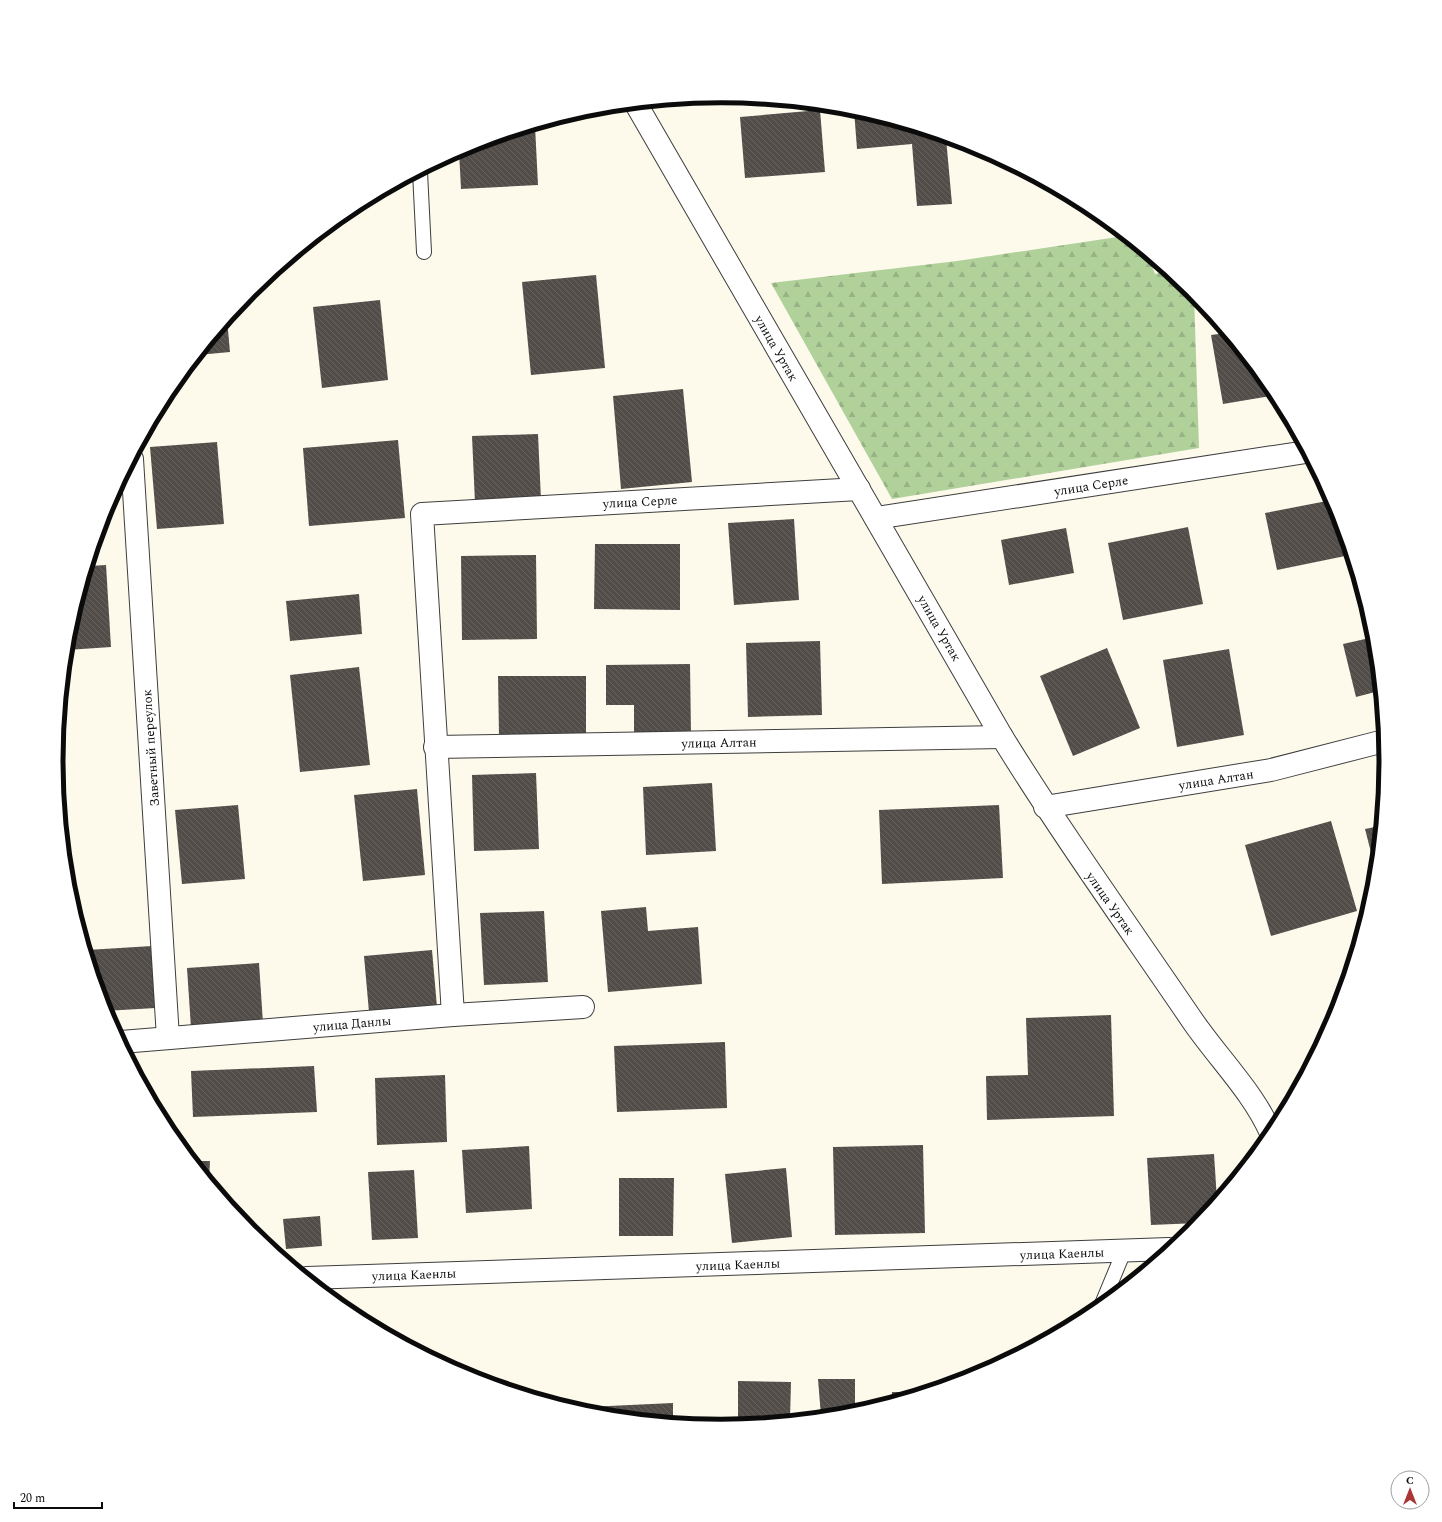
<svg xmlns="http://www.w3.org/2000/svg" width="1442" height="1522" font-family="Spectral,serif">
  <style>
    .forest { fill: url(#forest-firs) }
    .building { fill: url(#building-back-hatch) }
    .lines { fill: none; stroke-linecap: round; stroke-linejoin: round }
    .service-casing { stroke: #3e3e3e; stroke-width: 16 }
    .minor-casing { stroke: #3e3e3e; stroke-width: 24 }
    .service { stroke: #fff; stroke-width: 14 }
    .minor { stroke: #fff; stroke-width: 22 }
    .labels { text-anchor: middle; stroke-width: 4; stroke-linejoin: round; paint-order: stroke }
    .street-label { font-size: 13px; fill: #0b0b0b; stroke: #fff }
    .rim { fill: none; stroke: #0b0b0b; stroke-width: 5 }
  </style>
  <defs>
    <pattern id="forest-firs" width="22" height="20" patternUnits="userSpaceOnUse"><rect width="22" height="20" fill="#b1d19b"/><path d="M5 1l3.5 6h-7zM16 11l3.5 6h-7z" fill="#97b284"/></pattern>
    <pattern id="building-back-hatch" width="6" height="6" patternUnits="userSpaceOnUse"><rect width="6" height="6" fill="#524d49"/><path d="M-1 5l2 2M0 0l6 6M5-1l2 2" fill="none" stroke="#66625f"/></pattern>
  </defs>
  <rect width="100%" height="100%" fill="#fdfaeb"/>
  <polygon class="forest" points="1124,236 1148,256 1155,274 1167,271 1194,294 1199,448 892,499 771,283 957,261"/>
  <g class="building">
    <polygon points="820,110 825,172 745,178 740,117"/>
    <polygon points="854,110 946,138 952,204 917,206 912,144 857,149"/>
    <polygon points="535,126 538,185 461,189 459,151 467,147"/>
    <polygon points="596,275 605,368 531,375 522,282"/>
    <polygon points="380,300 388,380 322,388 313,307"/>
    <polygon points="227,319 230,352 198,355"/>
    <polygon points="1226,333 1274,392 1276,395 1223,404 1211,335"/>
    <polygon points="683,389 692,482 621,489 613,396"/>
    <polygon points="538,434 541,500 475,503 472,436"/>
    <polygon points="398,440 405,518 309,526 303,448"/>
    <polygon points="217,442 224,524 157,529 150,447"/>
    <polygon points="1332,500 1350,555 1277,570 1265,513"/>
    <polygon points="794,519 799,600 734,605 728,523"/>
    <polygon points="1188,527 1203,604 1123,620 1108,543"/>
    <polygon points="1066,528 1074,573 1009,585 1001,540"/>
    <polygon points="595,544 680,544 680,610 594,609"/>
    <polygon points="536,555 537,639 462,640 461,556"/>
    <polygon points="106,565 111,647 67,650 69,631 89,566"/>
    <polygon points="359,594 362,634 290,641 286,601"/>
    <polygon points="1374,637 1379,691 1356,697 1343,644"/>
    <polygon points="820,641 822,715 748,717 746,643"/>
    <polygon points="1107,648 1140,728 1073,756 1040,676"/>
    <polygon points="1229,649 1244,735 1177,747 1163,660"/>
    <polygon points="690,664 691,734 634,735 634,705 606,705 606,665"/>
    <polygon points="359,667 370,765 300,772 290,675"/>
    <polygon points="498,676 586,676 586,735 499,736"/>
    <polygon points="536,773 539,849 474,851 472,775"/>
    <polygon points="712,783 716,851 646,855 643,787"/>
    <polygon points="417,789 425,875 363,881 354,795"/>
    <polygon points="238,805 245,879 182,884 175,810"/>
    <polygon points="999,805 1003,878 882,884 879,810"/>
    <polygon points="1331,821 1357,911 1271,936 1245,845"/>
    <polygon points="1380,826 1375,868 1365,829"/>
    <polygon points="646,907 648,931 698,927 702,984 608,992 601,911"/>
    <polygon points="544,911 548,982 484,985 480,913"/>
    <polygon points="152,946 155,1008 105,1011 87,950"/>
    <polygon points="432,950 437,1007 369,1012 364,956"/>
    <polygon points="259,963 263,1023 191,1028 187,968"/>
    <polygon points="1111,1015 1114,1116 987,1120 986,1076 1028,1075 1026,1018"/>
    <polygon points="725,1042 727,1108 617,1112 614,1046"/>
    <polygon points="314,1066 317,1112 193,1117 191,1071"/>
    <polygon points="445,1075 447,1142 377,1145 375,1078"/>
    <polygon points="923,1145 925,1233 835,1235 833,1147"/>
    <polygon points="529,1146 532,1209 466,1213 462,1150"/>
    <polygon points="1214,1154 1217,1200 1198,1223 1151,1225 1147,1158"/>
    <polygon points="193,1161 210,1161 209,1181"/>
    <polygon points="786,1168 792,1237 732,1243 725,1174"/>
    <polygon points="414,1170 418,1238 372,1240 368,1172"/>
    <polygon points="619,1178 674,1178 673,1236 619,1236"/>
    <polygon points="320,1216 322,1246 286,1249 283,1219"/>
    <polygon points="818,1379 855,1379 855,1412 821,1416"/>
    <polygon points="738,1381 791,1382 790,1419 738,1424"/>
    <polygon points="892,1392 918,1392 918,1393 892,1401"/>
    <polygon points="673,1403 673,1421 587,1412 587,1407"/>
  </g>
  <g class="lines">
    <defs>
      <g id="service">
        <polyline points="420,172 424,252"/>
        <polyline points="1102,1304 1124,1251"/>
      </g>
      <g id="minor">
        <path d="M 636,104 L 1002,737 C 1062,834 1128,926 1192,1020 C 1218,1058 1253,1092 1271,1133"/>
        <polyline points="132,459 168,1038"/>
        <polyline points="876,518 1306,452"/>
        <polyline points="435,747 1002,737"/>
        <polyline points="1045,807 1271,770 1384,741"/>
        <polyline points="453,1015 422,514 859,489"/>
        <polyline points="121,1042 453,1015 583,1007"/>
        <polyline points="307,1278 1169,1249"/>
      </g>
    </defs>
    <use href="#service" class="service-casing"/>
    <use href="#minor" class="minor-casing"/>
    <use href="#service" class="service"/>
    <use href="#minor" class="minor"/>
  </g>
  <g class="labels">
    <g class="street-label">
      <text transform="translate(777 348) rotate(60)" y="5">улица Уртак</text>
      <text transform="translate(1091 485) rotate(-9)" y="5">улица Серле</text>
      <text transform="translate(640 501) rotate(-3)" y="5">улица Серле</text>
      <text transform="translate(940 628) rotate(60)" y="5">улица Уртак</text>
      <text transform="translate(719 742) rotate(-1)" y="5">улица Алтан</text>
      <text transform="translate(150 748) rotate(-94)" y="5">Заветный переулок</text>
      <text transform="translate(1216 779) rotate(-9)" y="5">улица Алтан</text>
      <text transform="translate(1111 903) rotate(55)" y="5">улица Уртак</text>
      <text transform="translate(352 1023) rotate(-5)" y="5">улица Данлы</text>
      <text transform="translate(1062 1253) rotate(-2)" y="5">улица Каенлы</text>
      <text transform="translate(738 1264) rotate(-2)" y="5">улица Каенлы</text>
      <text transform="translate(414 1274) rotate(-2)" y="5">улица Каенлы</text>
    </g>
  </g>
  <path d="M0 0H1442V1522H0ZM63 761a658 658 0 1 1 1316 0a658 658 0 1 1-1316 0Z" fill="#fff" fill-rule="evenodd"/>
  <path class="rim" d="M63 761a658 658 0 1 1 1316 0a658 658 0 1 1-1316 0Z"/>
  <g transform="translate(1410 1490)"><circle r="19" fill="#ffffff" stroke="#9d9d9d"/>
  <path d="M0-3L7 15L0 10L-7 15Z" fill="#a93536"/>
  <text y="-6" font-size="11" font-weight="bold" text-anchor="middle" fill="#0b0b0b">С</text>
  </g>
  <path d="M14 1502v6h88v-6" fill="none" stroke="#0b0b0b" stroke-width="2"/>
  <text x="20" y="1502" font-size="12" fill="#0b0b0b" stroke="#ffffff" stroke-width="3" paint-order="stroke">20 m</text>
</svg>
